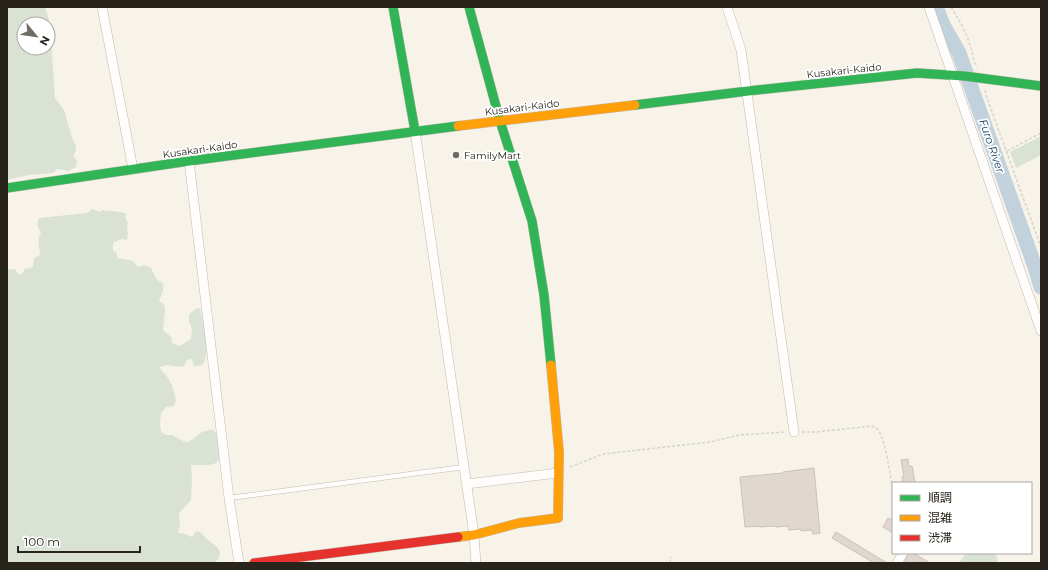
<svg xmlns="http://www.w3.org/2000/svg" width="1048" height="570" font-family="Montserrat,'Noto Sans JP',sans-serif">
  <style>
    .green { fill: #d9e2d4; fill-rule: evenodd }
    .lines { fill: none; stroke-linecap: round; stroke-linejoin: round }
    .river { stroke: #c1d2dd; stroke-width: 15 }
    .building { fill: #e0d8d0; stroke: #c9c2bb }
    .lane-casing { stroke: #c0bbb3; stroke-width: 5.5 }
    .street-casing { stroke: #c0bbb3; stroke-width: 10 }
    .fast-casing { stroke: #c0bbb3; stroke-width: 10 }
    .slow-casing { stroke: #c0bbb3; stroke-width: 10 }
    .jam-casing { stroke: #c0bbb3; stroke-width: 10 }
    .path { stroke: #d4d3d0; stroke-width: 1.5; stroke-dasharray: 3 2; stroke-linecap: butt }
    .lane { stroke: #fefdfc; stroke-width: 4.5 }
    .street { stroke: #fefdfc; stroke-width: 9 }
    .fast { stroke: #30b455; stroke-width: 9 }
    .slow { stroke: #ff9f0a; stroke-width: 9 }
    .jam { stroke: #e5322d; stroke-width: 9 }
    .poi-dot { fill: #716c63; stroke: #fff; stroke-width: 1.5 }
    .labels { text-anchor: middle; stroke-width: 3.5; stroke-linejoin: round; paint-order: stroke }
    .street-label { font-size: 10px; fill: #28241b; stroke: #fff }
    .poi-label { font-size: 10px; fill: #28241b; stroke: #fff; text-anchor: start }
    .water-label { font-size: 11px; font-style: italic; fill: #11415e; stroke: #fff }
  </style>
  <rect width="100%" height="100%" fill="#f8f3e9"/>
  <g class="green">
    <path d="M 7,7 L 45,7 L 50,23 L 55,98 L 64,110 L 73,141 L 76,145 L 76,150 L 73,156 L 77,161 L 76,167 L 68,171 L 57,169 L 53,173 L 29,175 L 7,180 ZM 24,24 L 48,24 L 48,48 L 24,48 Z"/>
    <polygon points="1041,136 1041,155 1016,168 1010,152"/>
    <path d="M 92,209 L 100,212 L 102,210 C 111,212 117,210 126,214 L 125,218 L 128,223 L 127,226 L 128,233 L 127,240 L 122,239 L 114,242 L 113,245 L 113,251 L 116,252 L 118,258 L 133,261 L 138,267 L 144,265 L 151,268 L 157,280 L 163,283 C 164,292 162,293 159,301 L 164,304 L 165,311 L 163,330 L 171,337 L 172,343 L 180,346 L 191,339 L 192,329 L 189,321 L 189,315 L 195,309 L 200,308 C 202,320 208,336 207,348 C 207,353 205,356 205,361 L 202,365 L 194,366 L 192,359 L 187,360 L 183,367 L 167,365 L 159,367 L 168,378 L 172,385 L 176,400 L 174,406 L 166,407 L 161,413 L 160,424 L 161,432 L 166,435 L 172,435 L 185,442 L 188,442 L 193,439 L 202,432 L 212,429 C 213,430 215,431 216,433 C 220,439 223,459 216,463 C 211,466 197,465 191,465 L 192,478 L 191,500 L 179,513 L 180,524 L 178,533 L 185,534 L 192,537 L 195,532 L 199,531 C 203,534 205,538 208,540 C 218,548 225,551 215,563 L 7,563 L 7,270 L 15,269 L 18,274 L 22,274 L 25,269 L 33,267 L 34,258 L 40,255 C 40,247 36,240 41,233 L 37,225 L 39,218 L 87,213 Z"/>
    <polygon points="966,553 995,553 998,560 996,563 959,563"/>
  </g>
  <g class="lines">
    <polyline class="river" points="936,7 943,25 959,53 1035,267 1041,287"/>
  </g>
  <g class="building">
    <polygon points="908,459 909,467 912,466 915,483 903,483 902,477 904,477 901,460"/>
    <polygon points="814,468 820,533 813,534 812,530 801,531 801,529 789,530 788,526 776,527 776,526 760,527 760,526 745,527 740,477 783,473 783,472"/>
    <polygon points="888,518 893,520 893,533 883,527"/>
    <polygon points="836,532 887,563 874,563 832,538"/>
    <polygon points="909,553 913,553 930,563 904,563"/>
  </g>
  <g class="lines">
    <defs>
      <polyline id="lane" points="229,498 464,467"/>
      <g id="street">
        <polyline points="102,7 133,169"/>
        <polyline points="727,7 741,50 794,432"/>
        <polyline points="929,7 1041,331"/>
        <polyline points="415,131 474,535 476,563"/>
        <polyline points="189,161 229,498 239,563"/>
        <polyline points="467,484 558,473"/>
        <polyline points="897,563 903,553"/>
      </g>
      <g id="fast">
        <polyline points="393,7 415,131"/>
        <polyline points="469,7 500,121 532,221 544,295 551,365"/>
        <polyline points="635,105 748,91 917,73 964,76 1041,86"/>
        <polyline points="7,188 189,161 458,126"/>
      </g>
      <g id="slow">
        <polyline points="458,126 635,105"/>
        <polyline points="458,537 474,535 519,523 558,518 559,452 551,365"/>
      </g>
      <polyline id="jam" points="254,563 458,537"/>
    </defs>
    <use href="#lane" class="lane-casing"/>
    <use href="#street" class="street-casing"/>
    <use href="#fast" class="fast-casing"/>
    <use href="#slow" class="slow-casing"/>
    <use href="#jam" class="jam-casing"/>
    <g class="path">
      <path d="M 951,7 C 960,21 966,32 971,48 C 973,55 973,61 977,67"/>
      <polyline points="985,90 986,95 1041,247"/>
      <polyline points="1007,151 1041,133"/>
      <path d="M 802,432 L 816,432 L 872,426 C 875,428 878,428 879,431 C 886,443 889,470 892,484 L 893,486"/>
      <polyline points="570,467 603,454 710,442 739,435 786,432"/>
      <polyline points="670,563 671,557"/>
    </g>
    <use href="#lane" class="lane"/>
    <use href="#street" class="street"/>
    <use href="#fast" class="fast"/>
    <use href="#slow" class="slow"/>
    <use href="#jam" class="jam"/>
  </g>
  <circle class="poi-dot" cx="456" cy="155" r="4"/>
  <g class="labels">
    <g class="street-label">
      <text transform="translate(844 70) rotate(-6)" y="4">Kusakari-Kaido</text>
      <text transform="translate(522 107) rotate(-7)" y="4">Kusakari-Kaido</text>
      <text transform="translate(200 149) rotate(-8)" y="4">Kusakari-Kaido</text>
    </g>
    <g class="poi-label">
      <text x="464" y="159">FamilyMart</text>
    </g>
    <g class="water-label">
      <text transform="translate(992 146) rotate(71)" y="4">Furo River</text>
    </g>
  </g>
  <rect width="1048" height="570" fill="none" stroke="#28241b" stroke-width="16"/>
  <rect x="892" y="482" width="140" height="72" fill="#ffffff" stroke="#a9a7a4"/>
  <rect x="900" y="495" width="20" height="6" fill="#30b455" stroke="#a9a7a4"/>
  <text x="928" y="502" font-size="12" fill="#28241b">順調</text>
  <rect x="900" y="515" width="20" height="6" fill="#ff9f0a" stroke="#a9a7a4"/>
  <text x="928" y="522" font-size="12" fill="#28241b">混雑</text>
  <rect x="900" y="535" width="20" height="6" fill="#e5322d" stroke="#a9a7a4"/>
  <text x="928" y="542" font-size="12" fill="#28241b">渋滞</text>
  <g transform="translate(36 36) rotate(119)"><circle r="19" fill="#ffffff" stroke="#a9a7a4"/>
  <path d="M0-3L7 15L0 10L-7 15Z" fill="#716c63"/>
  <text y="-6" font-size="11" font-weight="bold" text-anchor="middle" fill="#28241b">N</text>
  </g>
  <path d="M18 546v6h122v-6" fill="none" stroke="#28241b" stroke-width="2"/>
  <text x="24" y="546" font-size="12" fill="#28241b" stroke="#ffffff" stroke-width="3" paint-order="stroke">100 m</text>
</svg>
